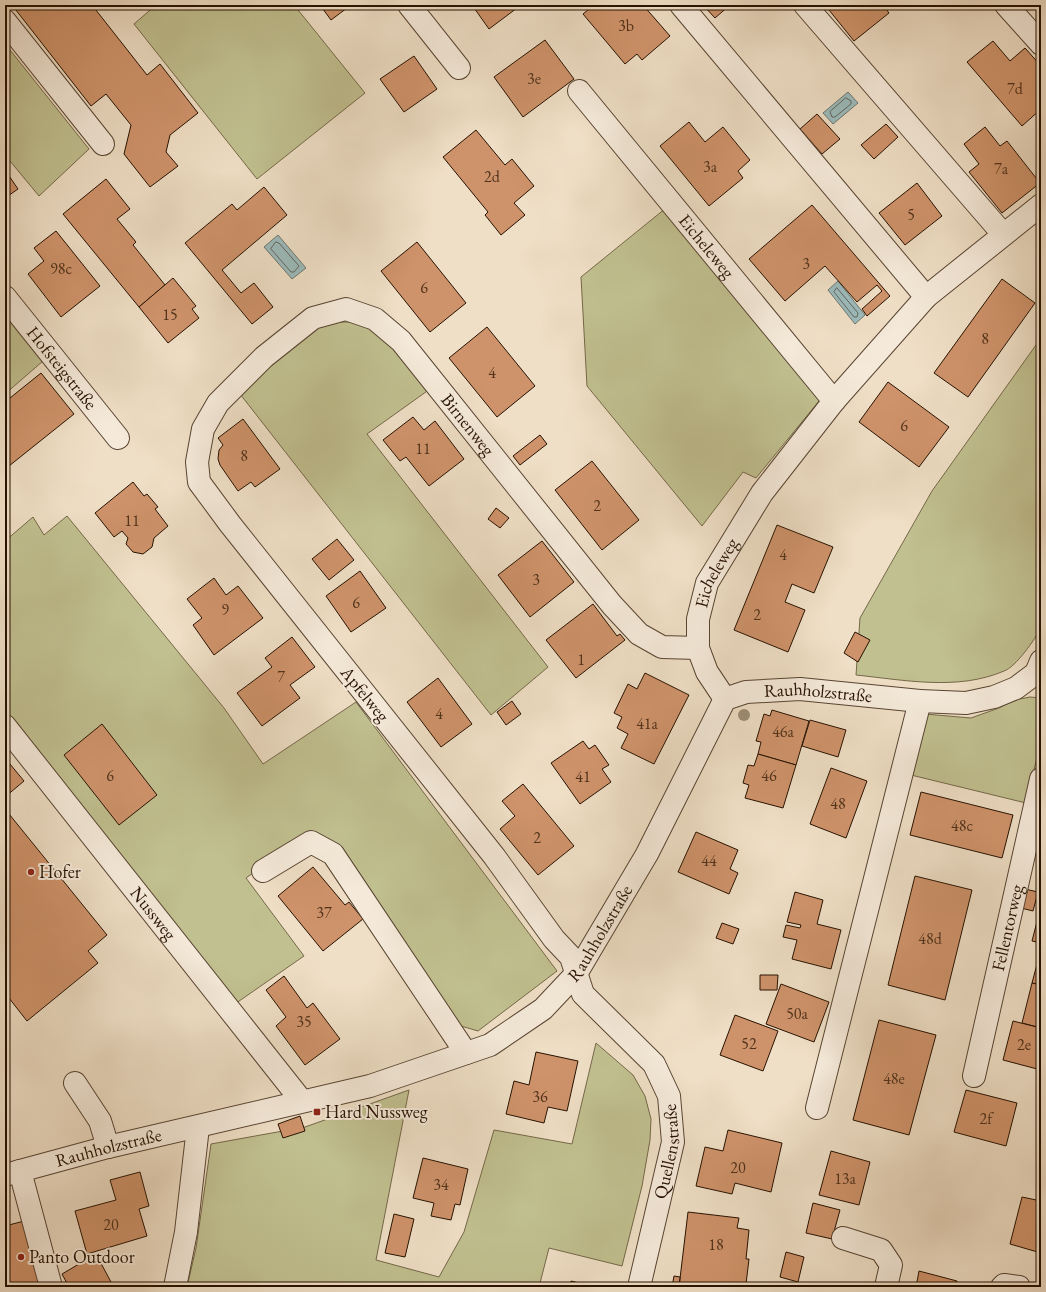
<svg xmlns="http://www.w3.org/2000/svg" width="1046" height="1292" font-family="'EB Garamond',serif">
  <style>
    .green { fill: #c1c090; stroke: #746848 }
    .water { fill: #9cbbbc; stroke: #6d7771 }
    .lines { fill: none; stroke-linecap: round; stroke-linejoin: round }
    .shore { stroke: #61665e; stroke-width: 1 }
    .building { fill: #cf936b; stroke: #261100 }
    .minor-casing { stroke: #584432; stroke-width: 24 }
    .minor { stroke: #f5eada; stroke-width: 22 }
    .tree { fill: #9e8f75 }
    .poi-dot { fill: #8f2418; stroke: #f5eada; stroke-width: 1.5 }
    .labels { text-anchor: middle; stroke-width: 4; stroke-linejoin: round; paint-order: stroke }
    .number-label { font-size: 16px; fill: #50321b }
    .street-label { font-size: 18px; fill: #261100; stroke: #f5eada }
    .poi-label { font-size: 18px; fill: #261100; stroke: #f5eada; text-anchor: start }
  </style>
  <rect width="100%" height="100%" fill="#efdfc6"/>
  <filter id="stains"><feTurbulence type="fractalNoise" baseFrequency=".005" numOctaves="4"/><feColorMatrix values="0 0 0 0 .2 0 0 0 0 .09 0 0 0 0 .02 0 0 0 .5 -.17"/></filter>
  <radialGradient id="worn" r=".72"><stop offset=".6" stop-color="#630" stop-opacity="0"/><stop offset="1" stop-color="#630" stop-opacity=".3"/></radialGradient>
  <g class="green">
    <polygon points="156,5 294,5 365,93 257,179 134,24"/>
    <polygon points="6,45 89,149 39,196 5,155"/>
    <polygon points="666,208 824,395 756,478 743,472 702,526 587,386 581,277"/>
    <polygon points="5,313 43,361 5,394"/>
    <polygon points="326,322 357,322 384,335 430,389 367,434 548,667 491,715 240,394 292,344"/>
    <path d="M 1041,338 L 1041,628 C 1035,639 1016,667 1004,671 C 958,691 904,680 856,675 L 860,618 L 932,491 Z"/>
    <polygon points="67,516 224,708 263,764 356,702 557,971 478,1031 461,1026 311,832 246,878 304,956 232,1006 5,709 5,541 33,517 44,535"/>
    <polygon points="1030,697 1041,698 1041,741 1026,803 911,775 925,714 971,718 999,708 1015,700"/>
    <polygon points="596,1043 633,1075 645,1096 651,1119 650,1140 642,1186 622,1266 549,1248 539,1287 187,1287 196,1248 211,1144 305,1127 409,1090 376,1260 439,1277 464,1232 494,1130 572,1144"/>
  </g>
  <g class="water">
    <polygon points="848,92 858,103 833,124 823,113"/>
    <polygon points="278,235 306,268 292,279 264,247"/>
    <polygon points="838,281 865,315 855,324 828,290"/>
  </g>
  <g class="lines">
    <g class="shore">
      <polygon points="846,98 851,101 851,104 835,117 832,117 830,112"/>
      <polygon points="276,242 279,243 299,266 294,272 291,272 271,249"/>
      <polygon points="837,288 858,313 857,317 854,317 834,292"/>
    </g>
  </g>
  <g class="building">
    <polygon points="12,5 92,5 147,75 160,64 198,113 170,135 166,152 178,166 150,187 124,154 131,125 106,94 91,106"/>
    <polygon points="320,5 351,5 331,20"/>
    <polygon points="472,5 521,5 489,29"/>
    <polygon points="594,5 624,5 626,7 628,5 643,5 670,36 642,60 637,54 625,64 583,14"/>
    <polygon points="703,5 730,5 715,18"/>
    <polygon points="825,5 883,5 889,13 854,41"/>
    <polygon points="1032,5 1041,5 1041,16"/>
    <polygon points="545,40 574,79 523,117 494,77"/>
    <polygon points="993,41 1010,61 1025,48 1041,66 1041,109 1022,126 967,62"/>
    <polygon points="414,56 437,89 404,112 380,79"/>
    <polygon points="817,114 840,139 822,154 800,129"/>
    <polygon points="689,122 705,142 723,127 750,160 738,171 743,178 709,206 660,146"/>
    <polygon points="886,124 898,137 874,159 861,145"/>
    <polygon points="985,127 1000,146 1007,141 1040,183 1002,213 969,172 979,164 964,144"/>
    <polygon points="476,130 505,165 512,159 534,186 514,203 525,215 501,235 485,215 488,212 443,157"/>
    <polygon points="5,170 18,189 5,198"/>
    <polygon points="106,179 130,209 117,219 136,242 133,245 165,285 139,307 63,214"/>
    <polygon points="917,183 942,216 905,245 879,213"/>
    <polygon points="264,187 287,215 222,270 241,293 254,283 273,307 252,324 185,243 232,204 237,210"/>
    <polygon points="812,205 890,296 867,316 862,309 882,291 877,285 857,302 825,266 785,301 749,259"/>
    <polygon points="56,231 100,286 61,317 28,274 44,261 34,248"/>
    <polygon points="417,242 466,303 430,332 381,271"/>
    <polygon points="173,278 196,306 192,309 199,318 168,343 139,307"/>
    <polygon points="1002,279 1035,303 968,397 934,373"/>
    <polygon points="487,327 535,386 497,417 449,358"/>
    <polygon points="41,373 74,414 9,466 5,461 5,402"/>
    <polygon points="888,382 949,427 919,467 859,422"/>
    <polygon points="413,417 424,430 435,421 464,459 429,486 406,457 400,461 383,440"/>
    <polygon points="243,419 280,469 255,487 251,482 238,491 220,465 218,459 219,450 223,445 218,438"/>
    <polygon points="540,435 547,444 520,465 513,456"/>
    <polygon points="592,461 639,520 602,550 555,490"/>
    <polygon points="133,482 144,496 147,494 158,507 155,509 168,526 154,538 152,547 143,554 133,552 126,544 128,538 122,531 114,537 95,513"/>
    <polygon points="496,508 509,518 500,528 488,519"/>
    <polygon points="777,525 833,547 814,593 792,584 785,602 805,610 788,652 734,630"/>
    <polygon points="337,539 354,560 329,580 312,559"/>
    <polygon points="542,541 574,582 530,617 498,575"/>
    <polygon points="360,571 386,608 351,632 326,596"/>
    <polygon points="214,578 226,595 238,586 263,618 214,655 193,625 202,618 187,599"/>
    <polygon points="593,604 617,636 620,634 625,640 576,678 546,640"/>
    <polygon points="855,632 870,640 858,662 844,653"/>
    <polygon points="292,637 315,667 290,685 300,698 262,726 237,693 272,667 265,658"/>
    <polygon points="645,673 689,695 654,764 621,748 628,734 617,728 622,717 614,713 628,684 637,689"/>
    <polygon points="438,678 472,724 441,747 407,702"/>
    <polygon points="512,701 521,714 506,725 497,712"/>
    <polygon points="772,710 809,721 796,765 758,754 761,742 756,741 764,714 770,716"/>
    <polygon points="810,720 846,730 838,757 802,746"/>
    <polygon points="102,724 157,795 119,825 64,755"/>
    <polygon points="583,741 589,749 595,745 609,765 602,769 611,782 580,804 551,763"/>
    <polygon points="758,754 796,765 783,808 745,798 749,785 743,783 748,765 754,766"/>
    <polygon points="5,758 24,781 5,797"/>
    <polygon points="831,768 867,781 846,838 810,824"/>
    <polygon points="523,784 574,846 538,875 500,829 515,816 502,801"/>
    <polygon points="921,792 1013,815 1002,858 910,835"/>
    <polygon points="5,809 107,935 88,951 98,963 27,1021 5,993"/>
    <polygon points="696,832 738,850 730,869 738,873 729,894 678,872"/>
    <polygon points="313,867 345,905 349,902 363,919 323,951 278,896"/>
    <polygon points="915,876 972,890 945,1000 888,985"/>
    <polygon points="1025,889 1038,892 1033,911 1021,908"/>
    <polygon points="795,892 823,900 817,924 841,930 831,969 792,959 797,940 783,937 786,925 800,928 801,925 787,922"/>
    <polygon points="1041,906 1041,943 1032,941"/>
    <polygon points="722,923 739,929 733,944 716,938"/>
    <polygon points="1041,949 1041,985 1032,983"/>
    <polygon points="760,975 778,975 777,990 760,990"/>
    <polygon points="284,976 307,1008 313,1003 340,1039 305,1065 276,1026 286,1017 266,990"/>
    <polygon points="1032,983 1041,985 1041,1028 1022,1023"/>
    <polygon points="781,984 829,1002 814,1042 766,1024"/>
    <polygon points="735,1015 778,1031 763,1071 720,1055"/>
    <polygon points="879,1020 936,1035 909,1135 853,1120"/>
    <polygon points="1013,1021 1041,1028 1041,1070 1003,1060"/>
    <polygon points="536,1052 578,1061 567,1111 548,1107 544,1123 506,1114 514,1081 529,1085"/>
    <polygon points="966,1090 1017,1103 1006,1146 954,1132"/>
    <polygon points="300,1116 305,1131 283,1138 278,1124"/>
    <polygon points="728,1130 782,1143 771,1192 735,1183 732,1194 696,1186 705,1147 723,1151"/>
    <polygon points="831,1151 870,1162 859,1205 819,1195"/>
    <polygon points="423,1158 468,1169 460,1205 455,1204 451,1220 431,1216 434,1203 413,1198"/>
    <polygon points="140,1172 149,1206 139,1209 147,1236 87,1254 75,1211 116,1200 110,1180"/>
    <polygon points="1022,1197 1041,1201 1041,1253 1010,1244"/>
    <polygon points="813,1203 840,1210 832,1239 806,1233"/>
    <polygon points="688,1212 739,1218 737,1228 749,1230 746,1259 749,1259 746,1284 763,1287 679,1287"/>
    <polygon points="394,1214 414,1219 405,1257 385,1253"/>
    <polygon points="28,1220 46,1287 5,1287 5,1226"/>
    <polygon points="786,1252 804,1257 798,1282 780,1277"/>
    <polygon points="96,1254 111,1282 101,1287 69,1287 62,1274"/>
    <polygon points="919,1271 957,1281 956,1287 916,1287"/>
    <polygon points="674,1276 680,1277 679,1287 672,1287"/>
    <polygon points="571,1281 595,1287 570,1287"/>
  </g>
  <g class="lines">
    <defs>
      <g id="minor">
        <polyline points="409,5 459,68"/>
        <polyline points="681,5 926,297"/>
        <polyline points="805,5 1003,234"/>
        <polyline points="1006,5 1041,44"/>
        <polyline points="5,21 103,144"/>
        <path id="s1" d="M 579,91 L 834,401"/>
        <path id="s2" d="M 5,297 L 118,438"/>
        <path id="s3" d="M 725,699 L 707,672 L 698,648 L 698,619 L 707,583 L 762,493 L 834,401 L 926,297 L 1041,205"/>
        <path id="s4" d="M 5,726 L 301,1100"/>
        <polyline points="263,871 311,842 333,854 466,1053"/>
        <path id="s5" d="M 974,1076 L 1041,779"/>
        <polyline points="75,1083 100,1121 108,1147"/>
        <polyline points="817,1108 920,701"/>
        <polyline points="20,1171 51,1287"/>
        <path id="s6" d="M 5,1175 L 108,1147 L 370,1086 L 490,1045 L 543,1009 L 576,974 L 647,854 L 725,699 L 746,692 L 800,689 L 920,701 L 966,703 L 994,697 L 1016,688 L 1036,673 L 1041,661"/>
        <polyline points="843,1238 881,1250 891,1265 886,1287"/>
        <polyline points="175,1287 186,1232 198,1127"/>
        <path id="s7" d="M 639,1287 L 673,1142 L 669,1096 L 654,1064 L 583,994 L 571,957 L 554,939 L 494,856 L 230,524 L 199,482 L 197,462 L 203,429 L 218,403 L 264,357 L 313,318 L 346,309 L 375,319 L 401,341 L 612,605 L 639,634 L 662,647 L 698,648"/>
        <polyline points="1002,1287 1004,1285 1019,1287"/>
      </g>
    </defs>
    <use href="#minor" class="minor-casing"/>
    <use href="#minor" class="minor"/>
  </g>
  <circle class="tree" cx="744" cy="715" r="6"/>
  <g class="poi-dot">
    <circle cx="31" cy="872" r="4"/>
    <rect x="313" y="1108" width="8" height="8" rx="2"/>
    <circle cx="21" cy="1257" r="4"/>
  </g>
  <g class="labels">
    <g class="number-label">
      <text x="626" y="31">3b</text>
      <text x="534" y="84">3e</text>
      <text x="1015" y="94">7d</text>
      <text x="710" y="172">3a</text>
      <text x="1001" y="174">7a</text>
      <text x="492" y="182">2d</text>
      <text x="911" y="220">5</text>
      <text x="806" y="269">3</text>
      <text x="61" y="274">98c</text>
      <text x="424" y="293">6</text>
      <text x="170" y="320">15</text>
      <text x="985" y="344">8</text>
      <text x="492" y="378">4</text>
      <text x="904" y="431">6</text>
      <text x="423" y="454">11</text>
      <text x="244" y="461">8</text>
      <text x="597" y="511">2</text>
      <text x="132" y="526">11</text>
      <text x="783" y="560">4</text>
      <text x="536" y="585">3</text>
      <text x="356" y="608">6</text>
      <text x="225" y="615">9</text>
      <text x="757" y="620">2</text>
      <text x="581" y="665">1</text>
      <text x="281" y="682">7</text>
      <text x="439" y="719">4</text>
      <text x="647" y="729">41a</text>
      <text x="783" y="737">46a</text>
      <text x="110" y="781">6</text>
      <text x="769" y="781">46</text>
      <text x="583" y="782">41</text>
      <text x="838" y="809">48</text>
      <text x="962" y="831">48c</text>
      <text x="537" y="843">2</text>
      <text x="709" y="866">44</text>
      <text x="324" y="918">37</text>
      <text x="930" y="944">48d</text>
      <text x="797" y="1019">50a</text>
      <text x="304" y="1027">35</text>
      <text x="749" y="1049">52</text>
      <text x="1024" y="1050">2e</text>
      <text x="894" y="1084">48e</text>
      <text x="540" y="1102">36</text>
      <text x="986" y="1124">2f</text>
      <text x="738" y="1173">20</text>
      <text x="845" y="1184">13a</text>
      <text x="441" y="1190">34</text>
      <text x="111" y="1230">20</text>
      <text x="716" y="1250">18</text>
    </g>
    <g class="street-label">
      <text dy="6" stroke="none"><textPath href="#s1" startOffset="201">Eicheleweg</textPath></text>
      <text dy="6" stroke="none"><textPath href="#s2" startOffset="91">Hofsteigstraße</textPath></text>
      <text dy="6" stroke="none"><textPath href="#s7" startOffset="1390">Birnenweg</textPath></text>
      <text dy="6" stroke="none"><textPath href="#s3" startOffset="137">Eicheleweg</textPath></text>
      <text transform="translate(365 694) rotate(51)" y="6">Apfelweg</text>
      <text dy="6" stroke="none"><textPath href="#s6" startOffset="1022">Rauhholzstraße</textPath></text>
      <text dy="6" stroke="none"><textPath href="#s4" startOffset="239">Nussweg</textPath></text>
      <text dy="6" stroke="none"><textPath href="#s5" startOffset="152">Fellentorweg</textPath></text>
      <text dy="6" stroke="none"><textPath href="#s6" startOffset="662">Rauhholzstraße</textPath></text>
      <text dy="6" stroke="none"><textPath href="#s6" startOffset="107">Rauhholzstraße</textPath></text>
      <text dy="6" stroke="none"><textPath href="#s7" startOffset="139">Quellenstraße</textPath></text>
    </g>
    <g class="poi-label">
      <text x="39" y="878">Hofer</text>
      <text x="325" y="1118">Hard Nussweg</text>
      <text x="29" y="1263">Panto Outdoor</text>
    </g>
  </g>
  <rect width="1046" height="1292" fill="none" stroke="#efdfc6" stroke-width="20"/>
  <rect x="6" y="6" width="1034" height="1280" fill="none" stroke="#261100" stroke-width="2"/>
  <rect x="10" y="10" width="1026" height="1272" fill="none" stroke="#261100"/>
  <rect width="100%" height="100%" filter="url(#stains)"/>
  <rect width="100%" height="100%" fill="url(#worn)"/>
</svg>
